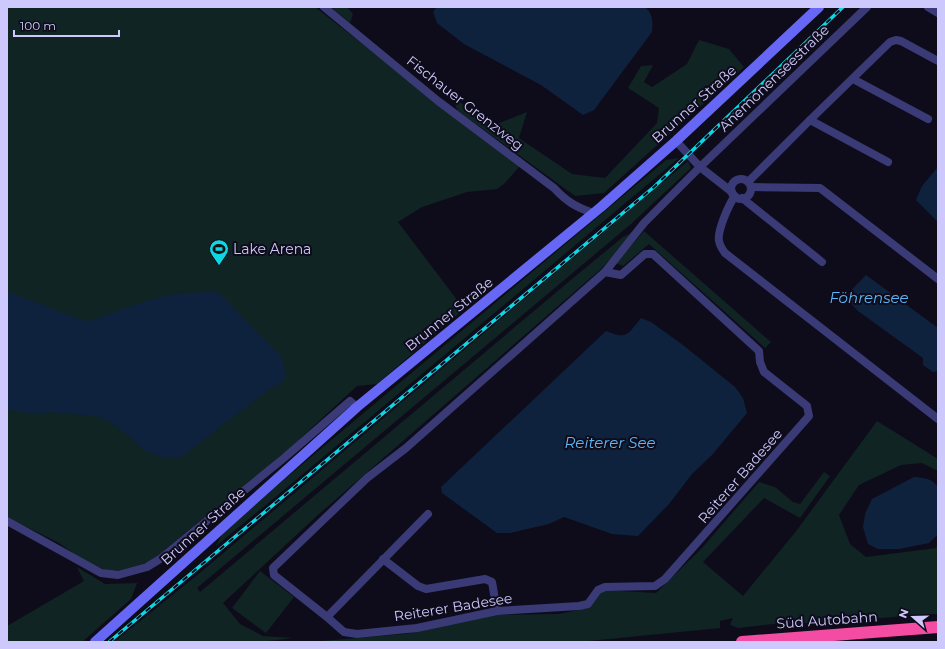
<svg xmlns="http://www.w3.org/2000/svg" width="945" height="649" font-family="Montserrat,sans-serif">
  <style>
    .green { fill: #0f2423 }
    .water { fill: #0e223d }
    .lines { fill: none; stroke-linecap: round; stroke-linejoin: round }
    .street { stroke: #3a3a77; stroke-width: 8 }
    .secondary { stroke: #6668f5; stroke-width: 10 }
    .highway { stroke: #f44ca3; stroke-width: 12 }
    .rail-casing { stroke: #0ed6e3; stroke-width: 3.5 }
    .rail { stroke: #0e0c1b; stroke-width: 2; stroke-dasharray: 6; stroke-linecap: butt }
    .labels { text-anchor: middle; stroke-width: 4; stroke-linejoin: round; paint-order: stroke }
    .street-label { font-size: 14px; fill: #cdc9fc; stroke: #0e0c1b }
    .poi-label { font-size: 14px; fill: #cdc9fc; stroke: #0e0c1b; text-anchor: start }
    .water-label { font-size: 15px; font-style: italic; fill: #5eb5f5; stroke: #0e0c1b }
  </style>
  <rect width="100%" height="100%" fill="#0e0c1b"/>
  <g class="green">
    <polygon points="7,7 315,7 520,166 504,184 497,189 467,192 422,207 398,222 464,309 377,384 357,386 291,447 150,562 122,570 112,572 100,568 77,556 59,543 7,517"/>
    <polygon points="331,7 347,7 353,14 350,23"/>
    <polygon points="699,40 729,49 744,67 604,193 575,196 458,111 452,97 494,125 527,112 519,138 572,174 605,178 657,123 659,108 628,88 641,66 653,65 644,82 652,87 687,64"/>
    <polygon points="679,158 278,495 216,546 222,535 274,488 666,160"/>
    <polygon points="688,161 691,168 631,224 197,588 200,592 572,279 623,237 637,230 601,269 580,287 319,514 223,603 240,624 263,636 293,638 260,642 114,642 196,576"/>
    <polygon points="644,231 771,342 765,348 649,244 623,266 616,263"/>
    <polygon points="877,421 938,459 938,471 922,463 901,465 859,485 839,515 850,544 866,557 936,548 938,545 938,614 792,624 781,623 738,628 730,625 733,618 720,621 720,628 579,642 315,642 322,641 404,634 495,615 559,614 588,608 598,593 604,590 656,593 702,548 759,482 775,487 793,502 800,504 824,472 830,476 800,518 764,498 703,562 743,596 797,530"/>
    <polygon points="77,567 105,584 137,583 131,599 82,642 7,642 7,626 84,581"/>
    <polygon points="260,571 294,597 266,633 232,608"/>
  </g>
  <g class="water">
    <path d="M 437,7 L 645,7 C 653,14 653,22 652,32 L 594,110 L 583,115 L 541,85 L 464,44 L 437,23 L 433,12 Z"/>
    <polygon points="938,167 938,222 916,200 922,186"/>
    <polygon points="866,275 938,328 938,371 933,372 923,365 923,358 858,311 845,297"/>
    <polygon points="7,291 84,321 93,320 134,305 167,295 203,292 217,292 227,301 281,356 285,370 285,378 279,385 271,388 181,457 160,457 142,449 131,437 106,420 94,416 49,412 41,414 18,412 7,409"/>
    <path d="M 641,318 L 651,322 L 683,345 L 735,387 L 743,398 L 747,413 L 712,455 L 692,474 L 669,504 L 638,536 L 612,534 L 564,517 L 549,524 L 510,533 L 497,533 L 442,493 L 441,487 L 606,331 C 627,340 628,334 641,318 Z"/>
    <path d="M 914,477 C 924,478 932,478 938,487 L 938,534 L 929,543 L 899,549 L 878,549 L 868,544 L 863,527 L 865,514 L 872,499 Z"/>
  </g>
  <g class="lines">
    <g class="street">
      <path d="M 324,7 L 438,101 L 554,188 C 567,202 576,207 593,213"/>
      <polyline points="928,7 938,13"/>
      <polyline points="853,79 928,119"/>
      <polyline points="676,141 700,167 732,192"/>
      <polyline points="888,162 810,120 890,42 896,40 901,41 938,61"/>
      <circle cx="741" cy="189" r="10"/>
      <polyline points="748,182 810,120"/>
      <polyline points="751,187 820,188 938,279"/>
      <path d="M 735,196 C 729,204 717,231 719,241 C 720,246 722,249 725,253 L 938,419"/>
      <polyline points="742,198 822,262"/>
      <polyline points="605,272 621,275 645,254 653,254 759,351 760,362 764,372 807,406 809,416 665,579 655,586 605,587 598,590 588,604 579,606 497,611 417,628 357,634 344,632 327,617 274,575 273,568 367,478 406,448 605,272 644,223 700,167 867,7"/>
      <polyline points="7,521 101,573 118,575 147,567 160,559 284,458 350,401 357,407"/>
      <polyline points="383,559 418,586 426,589 485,579 492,582 497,611"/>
      <polyline points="327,617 428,514"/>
    </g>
    <polyline class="secondary" points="95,642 357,407 601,207 676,141 819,7"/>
    <polyline class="highway" points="742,642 938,627"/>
    <defs>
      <polyline id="rail" points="109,642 654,187 843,7"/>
    </defs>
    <use href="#rail" class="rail-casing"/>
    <use href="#rail" class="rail"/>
  </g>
  <defs>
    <symbol id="stadium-pin" viewBox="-11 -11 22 30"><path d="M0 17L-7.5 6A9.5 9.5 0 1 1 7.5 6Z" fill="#0ed6e3" stroke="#0e0c1b"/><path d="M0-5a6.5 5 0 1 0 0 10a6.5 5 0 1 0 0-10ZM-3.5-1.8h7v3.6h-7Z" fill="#111"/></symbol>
  </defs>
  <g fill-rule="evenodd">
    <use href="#stadium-pin" x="208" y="238" width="22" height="30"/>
  </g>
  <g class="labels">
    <g class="street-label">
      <text transform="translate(774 78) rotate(-44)" y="5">Anemonenseestraße</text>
      <text transform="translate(465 103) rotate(38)" y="5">Fischauer Grenzweg</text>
      <text transform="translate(694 104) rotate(-42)" y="5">Brunner Straße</text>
      <text transform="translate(449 314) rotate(-39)" y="5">Brunner Straße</text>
      <text transform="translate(740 476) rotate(-49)" y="5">Reiterer Badesee</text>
      <text transform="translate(203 526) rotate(-42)" y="5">Brunner Straße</text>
      <text transform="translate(453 607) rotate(-9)" y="5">Reiterer Badesee</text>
      <text transform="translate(827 620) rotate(-4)" y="5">Süd Autobahn</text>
    </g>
    <g class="poi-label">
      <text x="233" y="254">Lake Arena</text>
    </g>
    <g class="water-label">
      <text x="869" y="303">Föhrensee</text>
      <text x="610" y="448">Reiterer See</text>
    </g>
  </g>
  <rect width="945" height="649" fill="none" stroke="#cdc9fc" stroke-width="16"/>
  <g transform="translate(913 617) rotate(290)" stroke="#0e0c1b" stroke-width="3" paint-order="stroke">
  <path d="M0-3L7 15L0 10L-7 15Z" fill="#cdc9fc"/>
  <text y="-6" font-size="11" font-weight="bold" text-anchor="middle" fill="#cdc9fc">N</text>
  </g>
  <path d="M14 30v6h105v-6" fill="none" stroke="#cdc9fc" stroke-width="2"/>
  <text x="20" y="30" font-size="12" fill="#cdc9fc" stroke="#0e0c1b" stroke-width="3" paint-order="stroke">100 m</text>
</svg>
